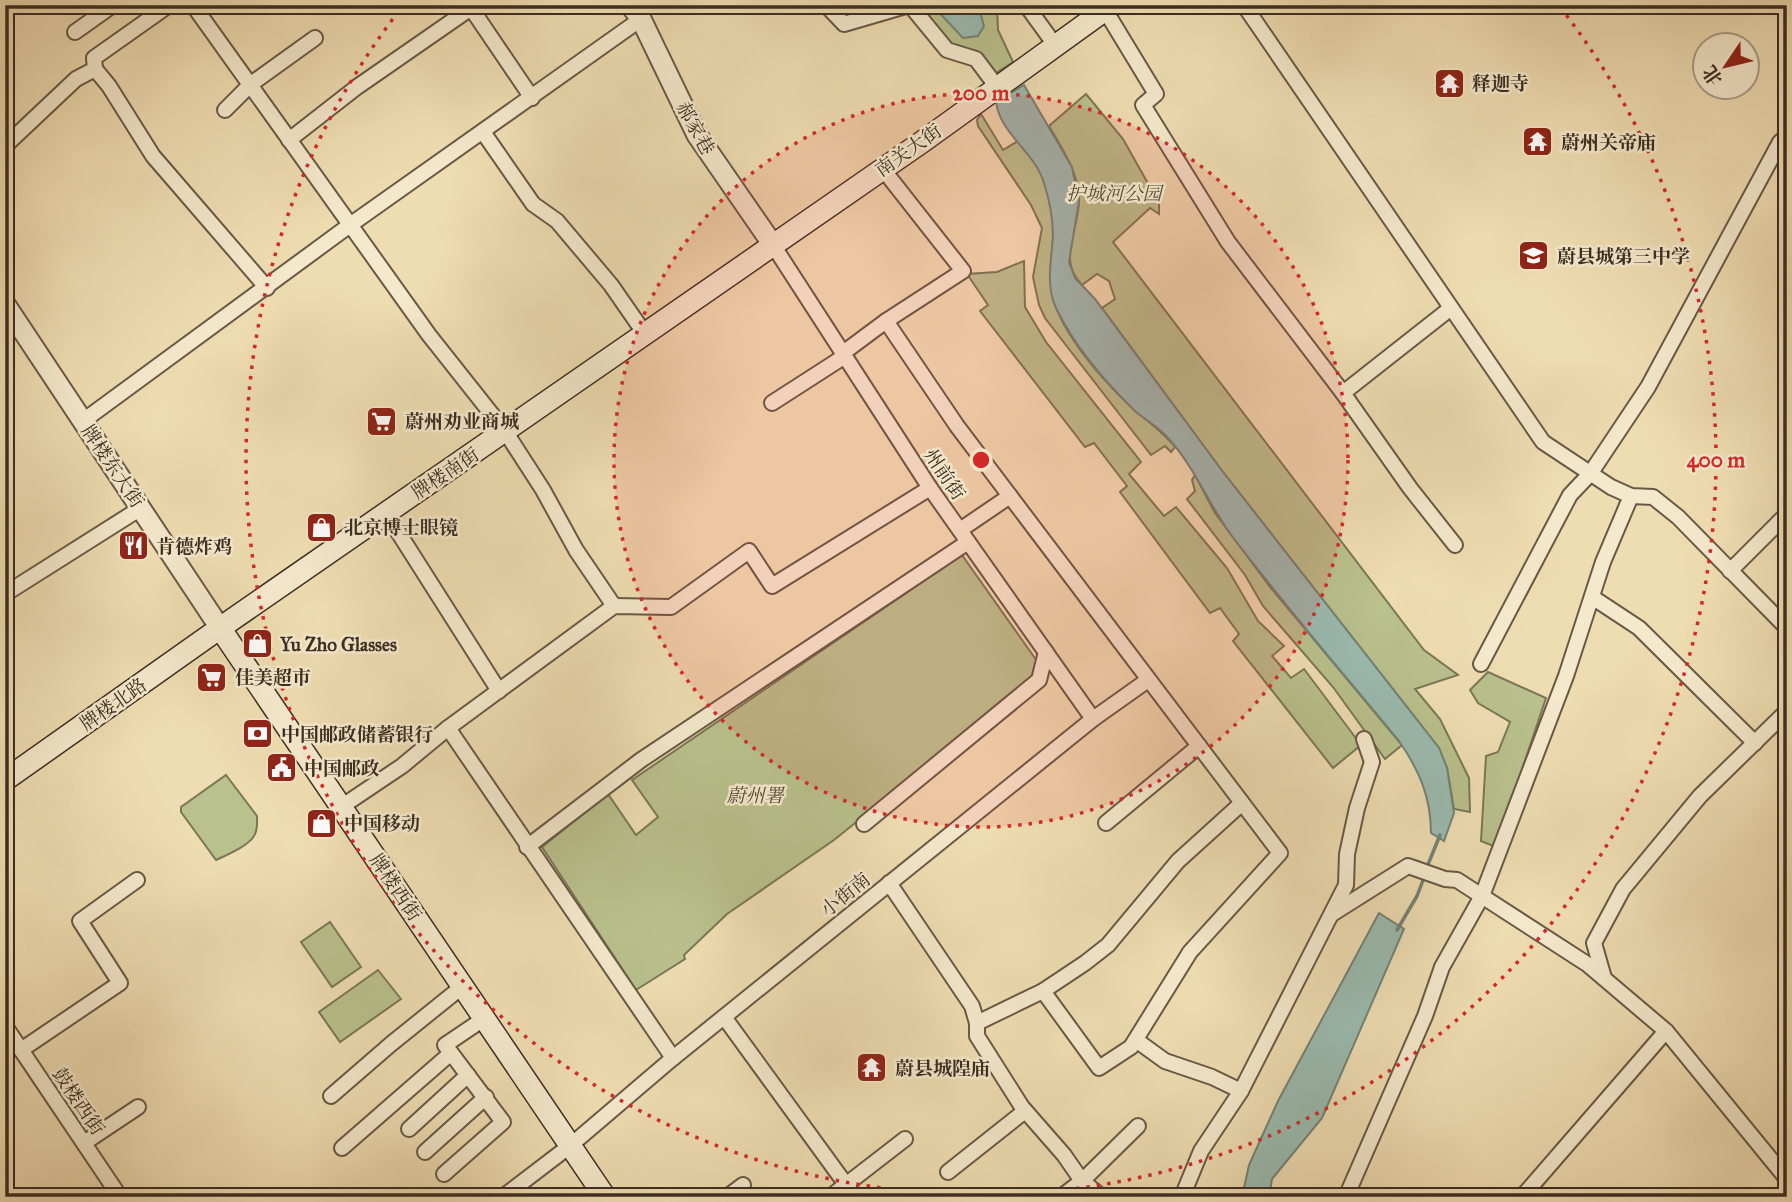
<svg xmlns="http://www.w3.org/2000/svg" width="1792" height="1202" font-family="'IM FELL Great Primer','Noto Serif SC',serif">
  <style>
    .green { fill: #b9c18c; stroke: #7a7757; stroke-width: 2 }
    .water { fill: #9abbb0; stroke: #748277; stroke-width: 2 }
    .lines { fill: none; stroke-linecap: round; stroke-linejoin: round }
    .stream { stroke: #748277; stroke-width: 3.5 }
    .minor-casing { stroke: #685946; stroke-width: 18 }
    .tertiary-casing { stroke: #685946; stroke-width: 23 }
    .secondary-casing { stroke: #3b2d22; stroke-width: 24 }
    .minor { stroke: #f5e9cd; stroke-width: 14 }
    .tertiary { stroke: #f5e9cd; stroke-width: 19 }
    .secondary { stroke: #f5e9cd; stroke-width: 21 }
    .ring { fill: none; stroke: #d62828; stroke-width: 3.5; stroke-dasharray: 3.5 7 }
    .labels { text-anchor: middle; stroke-width: 5; stroke-linejoin: round; paint-order: stroke }
    .poi-label { font-size: 19px; font-weight: bold; fill: #3b2d22; stroke: #f5e9cd; text-anchor: start }
    .street-label { font-size: 19px; fill: #3b2d22; stroke: #f5e9cd }
    .park-label { font-size: 19px; font-style: italic; fill: #544b37; stroke: #f5e9cd }
    .centre { fill: #d62828; stroke: #f5e9cd; stroke-width: 3.5 }
    .ring-label { font-size: 21px; text-anchor: middle; font-weight: bold; fill: #d62828; stroke: #f5e9cd; stroke-width: 5; stroke-linejoin: round; paint-order: stroke }
  </style>
  <rect width="100%" height="100%" fill="#efddb2"/>
  <filter id="stains"><feTurbulence type="fractalNoise" baseFrequency=".00286" numOctaves="4"/><feColorMatrix values="0 0 0 0 .2 0 0 0 0 .09 0 0 0 0 .02 0 0 0 .5 -.17"/></filter>
  <radialGradient id="worn" r=".72"><stop offset=".6" stop-color="#630" stop-opacity="0"/><stop offset="1" stop-color="#630" stop-opacity=".3"/></radialGradient>
  <g class="green">
    <polygon points="919,5 997,5 998,30 1013,62 993,75 975,51 954,47"/>
    <path d="M 1086,94 L 1123,139 L 1159,203 L 1159,214 L 1150,208 L 1113,242 L 1424,650 L 1458,675 L 1415,689 L 1440,719 L 1469,778 L 1470,812 L 1454,809 L 1447,768 L 1439,748 L 1223,472 L 1102,308 L 1115,299 L 1109,281 L 1097,274 L 1082,285 C 1057,259 1078,232 1079,202 C 1080,174 1062,149 1049,126 Z"/>
    <path d="M 981,114 L 1003,150 L 1018,141 C 1023,148 1030,154 1035,162 C 1047,181 1053,212 1053,235 C 1052,258 1047,281 1055,304 C 1067,341 1110,389 1140,414 C 1152,425 1165,434 1175,447 L 1171,452 L 1165,446 L 1151,455 L 1045,318 L 1039,305 L 1033,277 L 1042,228 L 1031,205 L 978,126 L 977,120 Z"/>
    <polygon points="1024,261 1025,307 1046,342 1141,462 1129,474 1164,516 1176,507 1227,568 1258,621 1284,646 1272,656 1291,678 1304,669 1361,745 1333,768 1233,641 1239,634 1220,608 1210,613 1120,492 1127,486 1094,443 1085,447 980,311 988,305 967,274 997,272"/>
    <polygon points="1195,475 1215,513 1270,587 1402,745 1385,759 1333,687 1263,606 1245,575 1187,499 1195,491 1192,480"/>
    <polygon points="962,555 1044,671 834,840 727,914 684,955 685,959 636,990 542,847 608,794 636,835 658,817 632,780"/>
    <polygon points="1488,672 1546,698 1496,847 1481,841 1486,756 1498,752 1510,722 1478,703 1470,690"/>
    <path d="M 226,775 L 257,816 C 257,821 258,828 255,834 C 251,845 227,855 216,860 L 181,812 L 181,807 Z"/>
    <polygon points="330,922 361,967 332,987 301,942"/>
    <polygon points="378,970 401,999 340,1042 319,1012"/>
  </g>
  <g class="water">
    <polygon points="932,5 978,5 984,26 978,36 963,38"/>
    <path d="M 1024,85 L 1072,167 L 1079,201 L 1069,262 L 1075,278 L 1095,299 L 1223,472 L 1439,748 L 1447,768 L 1454,813 L 1444,841 L 1431,833 C 1431,797 1419,770 1399,741 C 1343,673 1285,606 1232,536 C 1209,505 1195,468 1169,439 C 1160,428 1147,421 1136,412 C 1105,382 1075,347 1056,308 C 1045,284 1052,259 1053,235 C 1053,218 1049,199 1044,183 C 1035,152 1000,134 996,102 Z"/>
    <polygon points="1379,913 1404,929 1322,1118 1272,1179 1269,1197 1242,1197 1249,1165 1278,1101"/>
  </g>
  <g class="lines">
    <g class="stream">
      <polyline points="1427,867 1440,835"/>
      <polyline points="1397,930 1417,896 1425,875"/>
    </g>
    <defs>
      <g id="minor">
        <polyline points="193,5 429,335 505,431 543,490 576,550 614,606"/>
        <polyline points="469,5 532,98"/>
        <polyline points="826,5 844,24 909,5"/>
        <polyline points="910,5 947,50 976,59 997,87"/>
        <polyline points="1026,5 1055,45"/>
        <polyline points="1244,5 1543,442 1611,487 1631,496 1653,497 1678,517 1787,628"/>
        <polyline points="1105,10 1156,94 1143,105 1228,242 1343,393 1451,308"/>
        <polyline points="75,32 113,5"/>
        <polyline points="95,69 94,58 169,5"/>
        <polyline points="225,110 251,84 315,38"/>
        <polyline points="483,132 533,204 557,221 611,285 645,334"/>
        <polyline points="289,140 357,87 471,8"/>
        <polyline points="5,146 76,79 95,69 109,86 153,156 267,288"/>
        <polyline points="882,168 963,271 886,321"/>
        <polyline points="773,245 930,488 1093,719"/>
        <polyline points="843,353 886,321 957,426 1280,853 1190,952 1131,1047 1099,1068 1043,991 977,1023"/>
        <polyline points="1343,393 1410,488 1455,545"/>
        <polyline points="772,403 845,356"/>
        <polyline points="83,421 350,225 641,19"/>
        <polyline points="386,513 499,691"/>
        <polyline points="960,530 1010,496"/>
        <polyline points="1730,571 1787,514"/>
        <polyline points="5,594 141,508"/>
        <polyline points="1592,597 1639,628 1755,743"/>
        <polyline points="1481,664 1570,495 1590,474 1648,387 1780,142 1787,136"/>
        <polyline points="448,728 673,1058"/>
        <polyline points="341,807 402,766 448,728 614,606 671,607 749,551 772,586 930,488"/>
        <polyline points="1106,823 1199,746"/>
        <polyline points="864,824 1039,680 1046,652"/>
        <polyline points="527,847 641,760 968,542"/>
        <polyline points="889,883 972,1006 977,1023 977,1036 1022,1107 1064,1155 1082,1181 1102,1197"/>
        <polyline points="1332,914 1408,866 1445,879 1457,880 1587,964 1666,1031 1787,1179"/>
        <polyline points="1604,978 1594,943 1623,889 1700,796 1787,711"/>
        <polyline points="1043,991 1085,963 1108,945 1178,861 1242,803"/>
        <polyline points="724,1017 855,1197"/>
        <polyline points="5,1026 120,1197"/>
        <polyline points="1136,1040 1165,1061 1212,1077 1241,1091"/>
        <polyline points="21,1050 120,983 80,921 137,880"/>
        <polyline points="331,1096 391,1044 463,986"/>
        <polyline points="409,1129 468,1075"/>
        <polyline points="84,1143 138,1107"/>
        <polyline points="342,1148 451,1053"/>
        <polyline points="425,1152 486,1097"/>
        <polyline points="948,1172 1025,1111"/>
        <polyline points="444,1174 503,1122 445,1045 485,1018"/>
        <polyline points="503,1197 571,1145 673,1058 1093,719 1148,680"/>
        <polyline points="727,1197 743,1185"/>
        <polyline points="830,1197 905,1139"/>
        <polyline points="1061,1197 1082,1181 1138,1126"/>
        <polyline points="1182,1197 1201,1151 1241,1091 1346,885 1347,854 1357,808 1372,762 1364,739"/>
        <polyline points="1346,1197 1425,1016 1442,967 1482,896 1566,676 1603,562 1631,496"/>
        <polyline points="1522,1197 1666,1031"/>
        <polyline points="1782,1197 1787,1192"/>
      </g>
      <g id="tertiary">
        <polyline points="630,5 641,19 697,135 773,245"/>
        <polyline points="5,304 220,628"/>
      </g>
      <g id="secondary">
        <polyline points="220,628 605,1197"/>
        <polyline points="5,780 220,628 922,142 1112,5"/>
      </g>
    </defs>
    <use href="#minor" class="minor-casing"/>
    <use href="#tertiary" class="tertiary-casing"/>
    <use href="#secondary" class="secondary-casing"/>
    <use href="#minor" class="minor"/>
    <use href="#tertiary" class="tertiary"/>
    <use href="#secondary" class="secondary"/>
  </g>
  <circle cx="981" cy="460" r="367" fill="#d62828" fill-opacity=".12"/>
  <g class="ring">
    <circle cx="981" cy="460" r="367"/>
    <path d="M1560 7A735 735 0 1 1 402 7"/>
  </g>
  <defs>
    <symbol id="temple-square" viewBox="-11 -11 22 22"><rect x="-9" y="-9" width="18" height="18" rx="4" fill="#8f2418" stroke="#f5e9cd"/><path d="M0-6L5-2H3V0L6.5 2.5H4V6H1.5V3h-3V6H-4V2.5H-6.5L-3 0V-2H-5Z" fill="#fff"/></symbol>
    <symbol id="school-square" viewBox="-11 -11 22 22"><rect x="-9" y="-9" width="18" height="18" rx="4" fill="#8f2418" stroke="#f5e9cd"/><path d="M0-5L7-2L0 1L-7-2ZM-4 1L0 2.5L4 1V4Q0 6-4 4Z" fill="#fff"/></symbol>
    <symbol id="supermarket-square" viewBox="-11 -11 22 22"><rect x="-9" y="-9" width="18" height="18" rx="4" fill="#8f2418" stroke="#f5e9cd"/><path d="M-6-5.5h2.5l.6 2H6L4.5 2H-2.5L-4.4-4H-6ZM-1.5 3.2a1.3 1.3 0 1 0 .1 0ZM3 3.2a1.3 1.3 0 1 0 .1 0Z" fill="#fff"/></symbol>
    <symbol id="shop-square" viewBox="-11 -11 22 22"><rect x="-9" y="-9" width="18" height="18" rx="4" fill="#8f2418" stroke="#f5e9cd"/><path d="M-5-2.5h2.3a2.7 3.5 0 0 1 5.4 0H5L5.5 6h-11ZM-1.5-2.5h3a1.5 2.3 0 0 0-3 0Z" fill="#fff"/></symbol>
    <symbol id="restaurant-square" viewBox="-11 -11 22 22"><rect x="-9" y="-9" width="18" height="18" rx="4" fill="#8f2418" stroke="#f5e9cd"/><path d="M-5-6h1v4h1v-4h1v4h1v-4h1v5L-1.5 .5V6h-2V.5L-5-1ZM5-6V6H3V1.5H1.5Q1.5-4 5-6Z" fill="#fff"/></symbol>
    <symbol id="bank-square" viewBox="-11 -11 22 22"><rect x="-9" y="-9" width="18" height="18" rx="4" fill="#8f2418" stroke="#f5e9cd"/><path d="M-6-4H6V4H-6ZM0-2.3a2.3 2.3 0 1 0 0 4.6a2.3 2.3 0 1 0 0-4.6Z" fill="#fff"/></symbol>
    <symbol id="civic-square" viewBox="-11 -11 22 22"><rect x="-9" y="-9" width="18" height="18" rx="4" fill="#8f2418" stroke="#f5e9cd"/><path d="M-.6-6.5H3V-4.5H.6V-3L4-1V1h2V6H-6V1h2V-1L-.6-3ZM-1.2 2.5V6h2.4V2.5Z" fill="#fff"/></symbol>
  </defs>
  <g fill-rule="evenodd">
    <use href="#temple-square" x="1432" y="66" width="35" height="35"/>
    <use href="#temple-square" x="1520" y="124" width="35" height="35"/>
    <use href="#school-square" x="1516" y="238" width="35" height="35"/>
    <use href="#supermarket-square" x="364" y="404" width="35" height="35"/>
    <use href="#shop-square" x="304" y="510" width="35" height="35"/>
    <use href="#restaurant-square" x="116" y="528" width="35" height="35"/>
    <use href="#shop-square" x="240" y="626" width="35" height="35"/>
    <use href="#supermarket-square" x="194" y="660" width="35" height="35"/>
    <use href="#bank-square" x="240" y="716" width="35" height="35"/>
    <use href="#civic-square" x="264" y="750" width="35" height="35"/>
    <use href="#shop-square" x="304" y="806" width="35" height="35"/>
    <use href="#temple-square" x="854" y="1050" width="35" height="35"/>
  </g>
  <g class="labels">
    <g class="poi-label">
      <text x="1472" y="90">释迦寺</text>
      <text x="1561" y="149">蔚州关帝庙</text>
      <text x="1557" y="263">蔚县城第三中学</text>
      <text x="405" y="428">蔚州劝业商城</text>
      <text x="344" y="534">北京博士眼镜</text>
      <text x="156" y="553">肯德炸鸡</text>
      <text x="280" y="651">Yu Zho Glasses</text>
      <text x="235" y="684">佳美超市</text>
      <text x="281" y="741">中国邮政储蓄银行</text>
      <text x="304" y="775">中国邮政</text>
      <text x="344" y="830">中国移动</text>
      <text x="895" y="1075">蔚县城隍庙</text>
    </g>
    <g class="street-label">
      <text transform="translate(696 128) rotate(61)" y="7">郝家巷</text>
      <text transform="translate(908 150) rotate(-35)" y="7">南关大街</text>
      <text transform="translate(113 466) rotate(56)" y="7">牌楼东大街</text>
      <text transform="translate(445 473) rotate(-34)" y="7">牌楼南街</text>
      <text transform="translate(945 474) rotate(56)" y="7">州前街</text>
      <text transform="translate(113 704) rotate(-35)" y="7">牌楼北路</text>
      <text transform="translate(396 887) rotate(56)" y="7">牌楼西街</text>
      <text transform="translate(845 894) rotate(-39)" y="7">小街南</text>
      <text transform="translate(79 1101) rotate(56)" y="7">鼓楼西街</text>
    </g>
    <g class="park-label">
      <text x="1114" y="200">护城河公园</text>
      <text x="755" y="802">蔚州署</text>
    </g>
  </g>
  <circle cx="981" cy="460" r="10" class="centre"/>
  <g class="ring-label">
    <text x="981" y="100">200 m</text>
    <text x="1716" y="467">400 m</text>
  </g>
  <rect width="1792" height="1202" fill="none" stroke="#efddb2" stroke-width="28"/>
  <rect x="7" y="7" width="1778" height="1188" fill="none" stroke="#3b2d22" stroke-width="3.5"/>
  <rect x="14" y="14" width="1764" height="1174" fill="none" stroke="#3b2d22" stroke-width="2"/>
  <g transform="translate(1726 66) rotate(235)"><circle r="33" fill="#f5e9cd" stroke="#ab9e89" stroke-width="2"/>
  <path d="M0-5L12 26L0 18L-12 26Z" fill="#8f2418"/>
  <text y="-10" font-size="19" font-weight="bold" text-anchor="middle" fill="#3b2d22">北</text>
  </g>
  <rect width="100%" height="100%" filter="url(#stains)"/>
  <rect width="100%" height="100%" fill="url(#worn)"/>
</svg>
